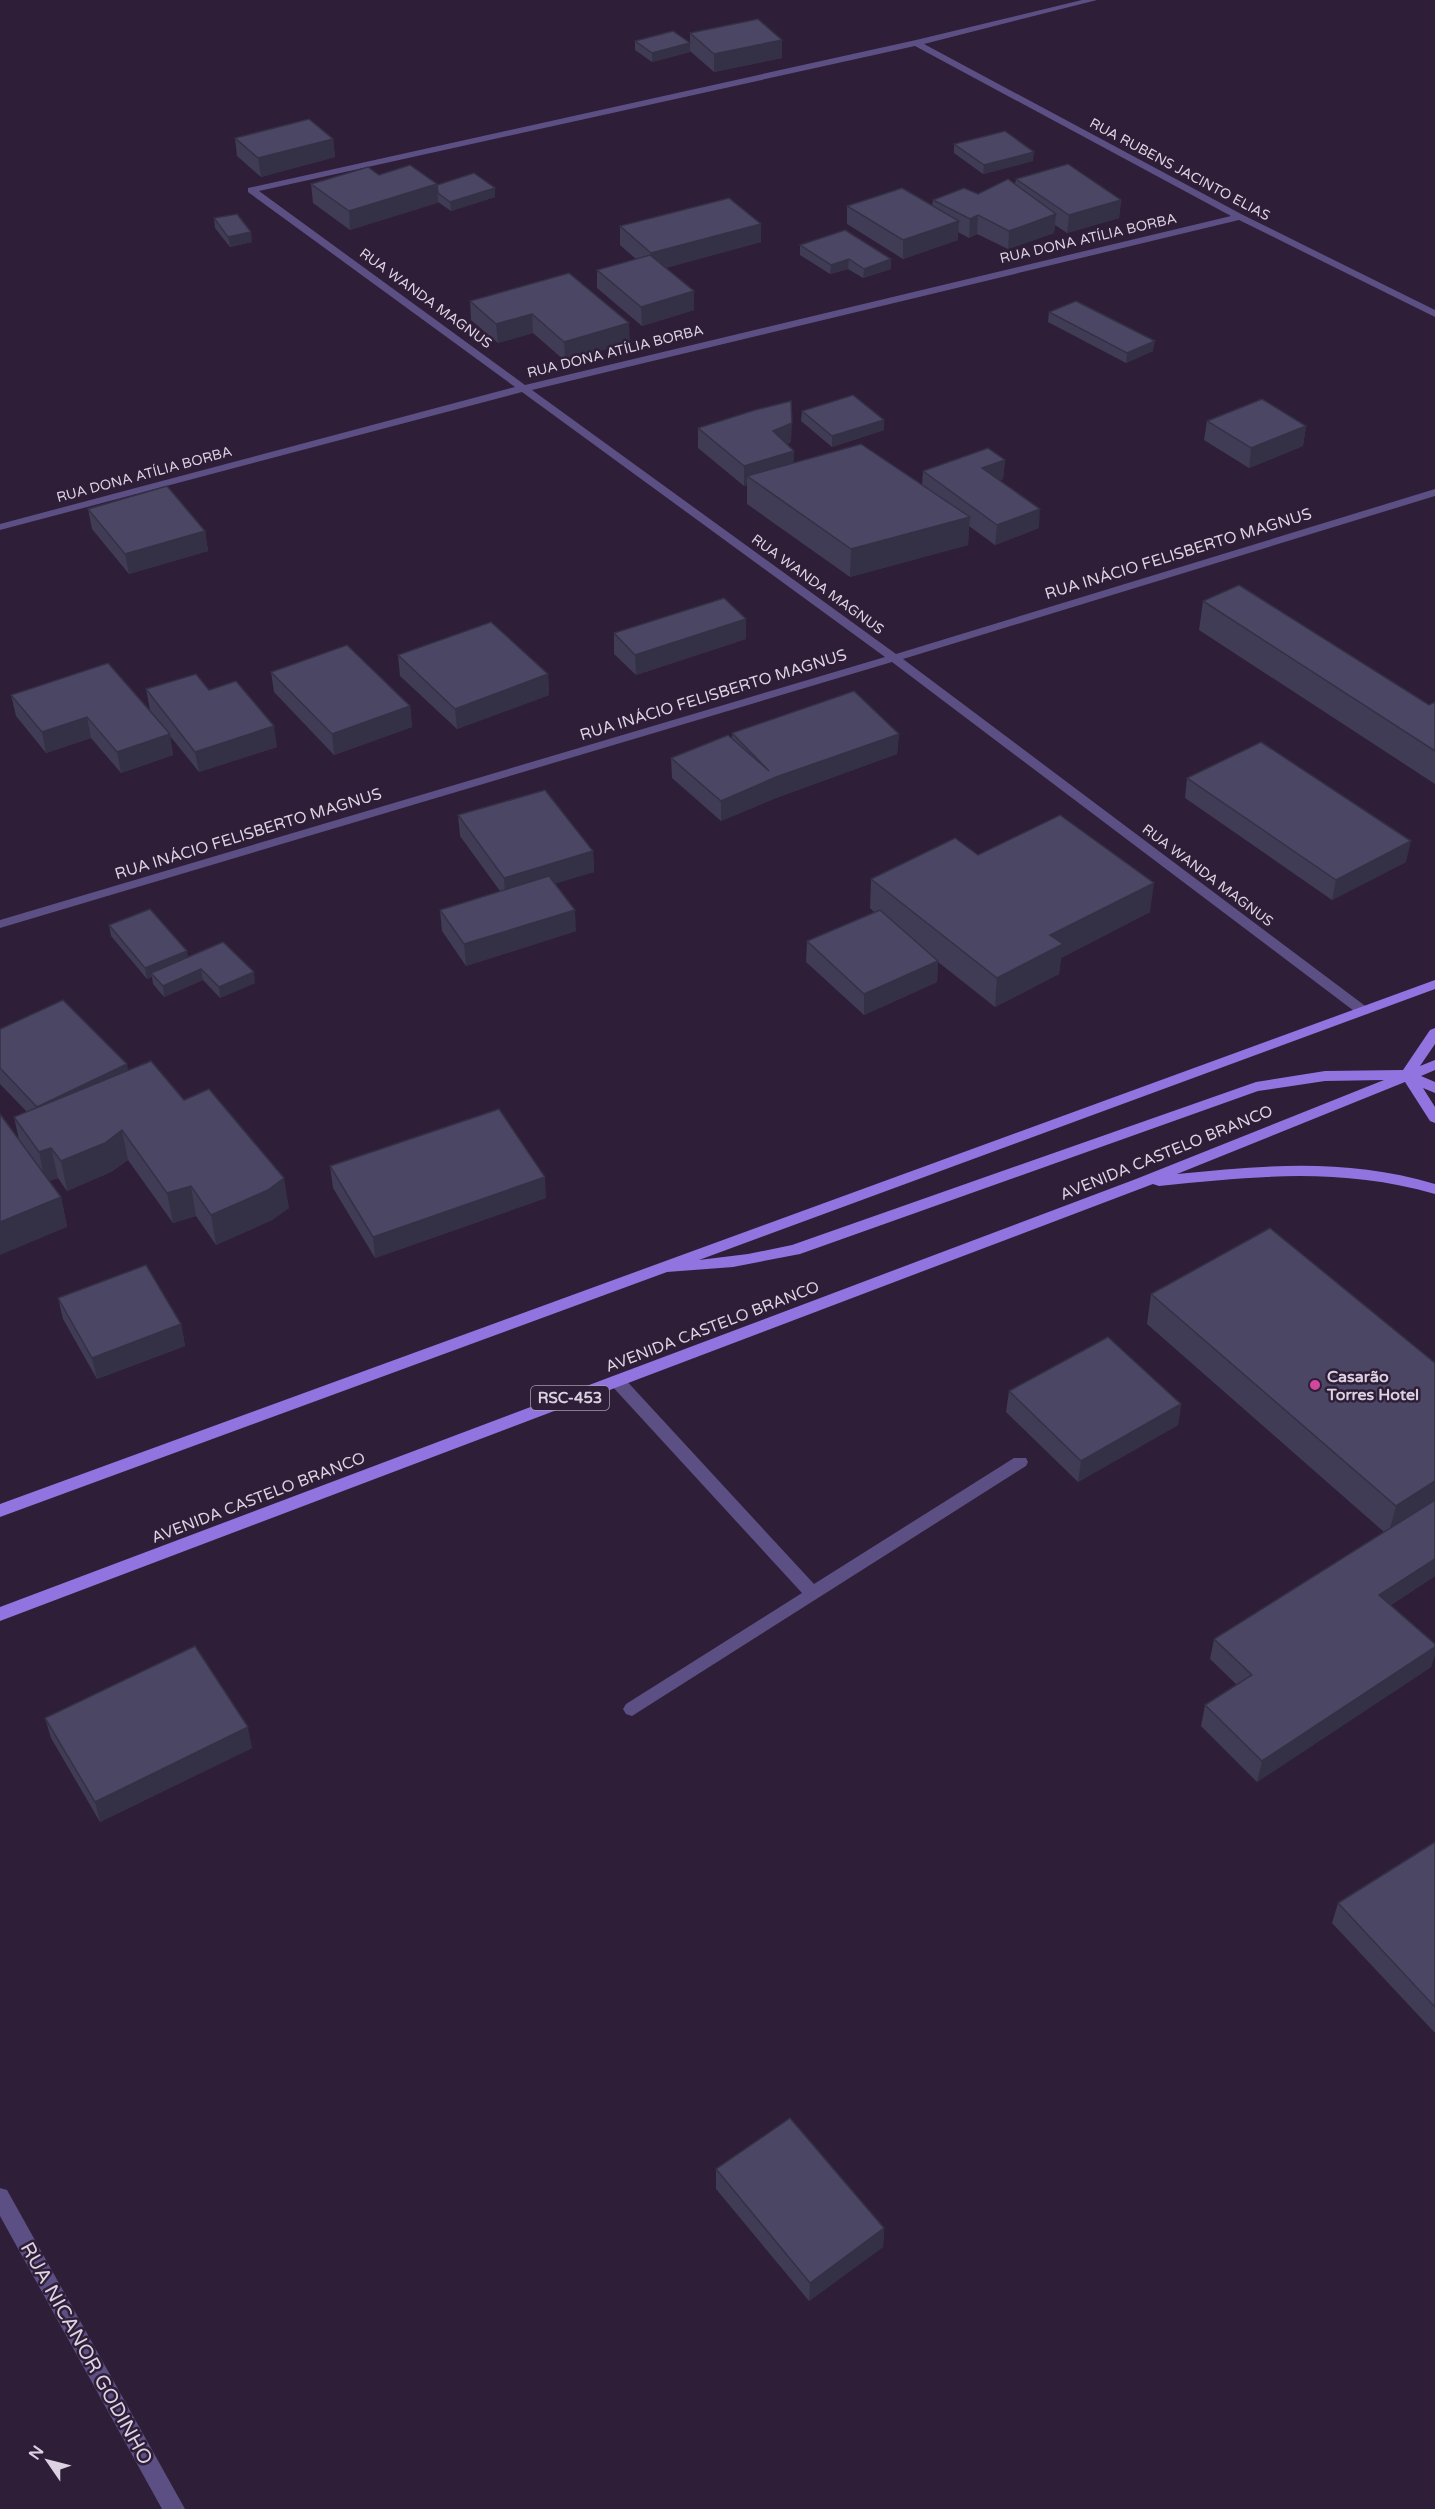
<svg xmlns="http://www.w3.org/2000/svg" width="1435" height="2509" font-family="'Varela Round',sans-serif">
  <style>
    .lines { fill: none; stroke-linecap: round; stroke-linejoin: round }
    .minor { fill: #5c4f83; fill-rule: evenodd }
    .major { fill: #9274e0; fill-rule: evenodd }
    .wall { fill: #403c56 }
    .shaded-wall { fill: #343146 }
    .building { fill: #4a4664; stroke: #343146; stroke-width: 1.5 }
    .hotel-dot { fill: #d1479c; stroke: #2e1e37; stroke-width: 2 }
    .labels { text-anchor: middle; stroke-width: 5; stroke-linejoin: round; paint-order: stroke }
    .far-street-label { font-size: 14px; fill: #dcd2e2; stroke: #2e1e37 }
    .shield { fill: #2e1e37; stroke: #a89caf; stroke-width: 1.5 }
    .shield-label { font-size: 15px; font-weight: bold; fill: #dcd2e2 }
    .street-label { font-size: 16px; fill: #dcd2e2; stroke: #2e1e37 }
    .poi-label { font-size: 16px; font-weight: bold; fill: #dcd2e2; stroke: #2e1e37; text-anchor: start }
    .near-street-label { font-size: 20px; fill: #dcd2e2; stroke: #2e1e37 }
  </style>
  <rect width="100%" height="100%" fill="#2e1e37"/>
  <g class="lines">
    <g class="minor">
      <path d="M 1082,0 L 1097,0 L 924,44 L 1243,215 L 1435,310 L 1435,317 L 1239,220 L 532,390 L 896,654 L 1435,489 L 1435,496 L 903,659 L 1368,1008 L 1370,1011 L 1368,1014 L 1358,1014 L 892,662 L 0,928 L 0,920 L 885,657 L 522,392 L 0,530 L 0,524 L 515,387 L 248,192 L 248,188 L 916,40 ZM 915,46 L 1231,216 L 525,385 L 259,191 Z"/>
      <polygon points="617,1375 623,1377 814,1584 1014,1458 1026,1458 1028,1462 1026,1466 632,1716 626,1714 623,1709 626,1704 802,1593 611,1385 609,1381 611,1377"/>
      <polygon points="0,2188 7,2190 185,2509 162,2509 0,2216"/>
    </g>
    <path class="major" d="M 1435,980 L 1435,989 L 699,1260 L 748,1254 L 792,1245 L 1256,1082 L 1325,1071 L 1403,1070 L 1430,1030 L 1435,1028 L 1435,1044 L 1420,1066 L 1435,1060 L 1435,1070 L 1421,1076 L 1435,1082 L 1435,1093 L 1423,1088 L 1435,1107 L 1435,1123 L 1430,1121 L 1405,1082 L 1177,1174 C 1268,1165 1346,1158 1435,1184 L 1435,1194 C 1339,1167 1256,1176 1159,1186 L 1153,1184 L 0,1621 L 0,1607 L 1136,1179 L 1384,1080 L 1325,1081 L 1258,1091 L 800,1254 L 733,1267 L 667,1272 L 0,1517 L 0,1504 Z"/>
  </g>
  <g class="wall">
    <polygon points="690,33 782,58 714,72 690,51 690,52 652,62 635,50 635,41 690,43"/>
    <polygon points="235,138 333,139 335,157 261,177 237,156"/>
    <polygon points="954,144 1033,161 983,174 954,153"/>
    <polygon points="379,175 437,185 495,188 495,197 451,211 438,202 350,230 313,203 311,184"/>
    <polygon points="1016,179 1121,200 1119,218 1067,233 1055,225 1054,233 1008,249 977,234 969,238 958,232 958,240 903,259 847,224 847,206 932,206 933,200 978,194 1015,184"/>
    <polygon points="214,218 252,242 230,247 215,228"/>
    <polygon points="761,224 761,242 665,268 694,310 642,326 597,288 597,270 636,259 620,245 620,226"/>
    <polygon points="800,245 891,259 891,269 863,278 848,269 830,274 800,255"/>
    <polygon points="569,273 630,342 565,361 533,333 498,343 471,320 470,301"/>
    <polygon points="1049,312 1153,351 1126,363 1048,322"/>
    <polygon points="802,411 884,420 884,430 832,447 801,421"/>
    <polygon points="1207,421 1306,426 1303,446 1249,468 1204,440"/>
    <polygon points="698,428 791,442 787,444 794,451 793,463 922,485 923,471 1005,460 1003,479 1000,480 1039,528 995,545 969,526 968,545 850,577 747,504 747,485 744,486 698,448"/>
    <polygon points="88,509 205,531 208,551 129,574 92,529"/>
    <polygon points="1203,601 1429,705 1435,702 1435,784 1199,630"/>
    <polygon points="614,633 746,639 636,675 614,654"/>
    <polygon points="398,655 548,674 549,695 457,729 400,676"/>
    <polygon points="271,672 410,706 412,727 334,755 274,692"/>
    <polygon points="146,689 209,690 277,747 199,772 170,736 173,755 121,773 91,738 46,753 16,716 11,695 158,720 150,710"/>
    <polygon points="732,733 899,734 897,754 776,798 721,821 672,778 671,758 732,739"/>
    <polygon points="1187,778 1406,862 1332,900 1185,798"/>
    <polygon points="458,815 593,851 594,872 555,883 576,931 466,966 442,931 440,910 500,891 460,836"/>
    <polygon points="978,855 1150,912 1061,958 1059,974 995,1007 938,962 937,982 864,1015 806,962 807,941 874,912 870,908 871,879"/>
    <polygon points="109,925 188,957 255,983 220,998 203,980 164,997 153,984 152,977 147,979 111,936"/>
    <polygon points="0,1029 128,1070 184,1100 289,1208 272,1220 216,1245 196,1216 173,1223 128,1160 111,1172 67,1191 58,1178 49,1181 61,1197 67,1227 19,1140 14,1117 27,1112 0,1084"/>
    <polygon points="330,1166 546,1198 375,1258 333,1188"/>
    <polygon points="1151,1294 1435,1363 1435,1576 1391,1605 1435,1644 1435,1654 1431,1667 1257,1782 1201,1726 1205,1705 1237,1685 1210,1659 1214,1639 1384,1532 1147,1324"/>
    <polygon points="58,1298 181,1324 185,1346 97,1379 63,1319"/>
    <polygon points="1009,1391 1181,1404 1178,1425 1078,1482 1006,1412"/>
    <polygon points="45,1718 252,1748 100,1822 51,1738"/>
    <polygon points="1435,1842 1435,2033 1332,1923 1338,1903"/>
    <polygon points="716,2169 884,2228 883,2247 809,2301 716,2189"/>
  </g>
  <g class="shaded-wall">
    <polygon points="782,40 782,58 714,72 714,54"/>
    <polygon points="690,43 690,52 652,62 652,53"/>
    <polygon points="333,139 335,157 261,177 258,158"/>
    <polygon points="1034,152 1033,161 983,174 984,165"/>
    <polygon points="437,184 438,203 350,230 349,211"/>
    <polygon points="495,188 495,197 451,211 450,202"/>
    <polygon points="1121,200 1119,218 1067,233 1069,215"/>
    <polygon points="1056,214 1054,233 1008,249 1009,231"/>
    <polygon points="978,215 977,234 969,238 970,219"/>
    <polygon points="959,221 958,240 903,259 903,240"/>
    <polygon points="761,224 761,242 651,272 651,253"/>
    <polygon points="251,232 252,242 230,247 228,237"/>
    <polygon points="849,259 848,269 830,274 831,265"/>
    <polygon points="891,259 891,269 863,278 864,269"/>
    <polygon points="694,291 694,310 642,326 641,307"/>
    <polygon points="532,314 533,333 498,343 496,324"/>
    <polygon points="629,323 630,342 565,361 564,342"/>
    <polygon points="1155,341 1153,351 1126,363 1127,353"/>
    <polygon points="884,420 884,430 832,447 832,436"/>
    <polygon points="792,423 791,442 773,450 773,431"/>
    <polygon points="1306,426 1303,446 1249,468 1251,448"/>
    <polygon points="794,451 793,471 747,476 747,485 744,486 744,466"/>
    <polygon points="1005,460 1003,479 981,487 982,468"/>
    <polygon points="1040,509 1039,528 995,545 997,525"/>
    <polygon points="970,517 968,545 850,577 851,549"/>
    <polygon points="205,531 208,551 129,574 125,554"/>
    <polygon points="746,619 746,639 636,675 635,655"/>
    <polygon points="548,674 549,695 457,729 455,709"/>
    <polygon points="410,706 412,727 334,755 332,734"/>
    <polygon points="87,717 91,738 46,753 42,732"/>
    <polygon points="274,726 277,747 199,772 195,752"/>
    <polygon points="170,734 173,755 121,773 117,752"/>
    <polygon points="899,734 897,754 776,798 721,821 721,801 776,777"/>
    <polygon points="1411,841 1406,862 1332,900 1336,880"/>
    <polygon points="593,851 594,872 505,899 504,878"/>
    <polygon points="1154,883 1150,912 1061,958 1059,974 995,1007 997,978 1050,935"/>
    <polygon points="575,910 576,931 466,966 464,944"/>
    <polygon points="187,951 189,962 151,973 152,977 147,979 145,968"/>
    <polygon points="938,961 937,982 864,1015 864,994"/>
    <polygon points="201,969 203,980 164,997 163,986"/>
    <polygon points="254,972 255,983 220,998 219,987"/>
    <polygon points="127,1064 131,1085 42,1128 37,1107"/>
    <polygon points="122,1130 128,1160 111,1172 67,1191 61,1161"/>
    <polygon points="51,1148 58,1178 45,1182 39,1152"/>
    <polygon points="545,1177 546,1198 375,1258 373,1237"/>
    <polygon points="284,1178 289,1208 272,1220 216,1245 211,1215"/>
    <polygon points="191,1186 196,1216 173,1223 167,1193"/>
    <polygon points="61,1197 67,1227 0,1255 0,1222"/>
    <polygon points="181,1324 185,1346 97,1379 92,1358"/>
    <polygon points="1181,1404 1178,1425 1078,1482 1081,1461"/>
    <polygon points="1435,1481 1435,1506 1388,1536 1396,1506"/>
    <polygon points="1435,1559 1435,1576 1374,1616 1379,1595"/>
    <polygon points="1435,1647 1435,1654 1431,1667 1257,1782 1262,1761"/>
    <polygon points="248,1727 252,1748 100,1822 95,1802"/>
    <polygon points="884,2228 883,2247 809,2301 810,2283"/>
  </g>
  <g class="building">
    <polygon points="758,19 782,40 714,54 690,33"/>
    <polygon points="673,31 690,43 652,53 635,41"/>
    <polygon points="309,119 333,139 258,158 235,138"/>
    <polygon points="1005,131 1034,152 984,165 954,144"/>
    <polygon points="1068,164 1121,200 1069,215 1016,179"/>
    <polygon points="410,165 437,184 349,211 311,184 368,167 379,175"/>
    <polygon points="474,173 495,188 450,202 438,193 437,185"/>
    <polygon points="1008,179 1056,214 1009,231 978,215 970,219 933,200 964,188 978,194"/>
    <polygon points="902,188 959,221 903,240 847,206"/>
    <polygon points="729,198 761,224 651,253 620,226"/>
    <polygon points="237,214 251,232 228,237 214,218"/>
    <polygon points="845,230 891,259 864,269 849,259 831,265 800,245"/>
    <polygon points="650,255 694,291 641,307 597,270"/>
    <polygon points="569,273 629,323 564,342 532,314 496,324 470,301"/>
    <polygon points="1076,301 1155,341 1127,353 1049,312"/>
    <polygon points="853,395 884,420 832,436 802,411"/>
    <polygon points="1262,399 1306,426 1251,448 1207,421"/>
    <polygon points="791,401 792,423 773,431 794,451 744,466 698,428 755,410"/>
    <polygon points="861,444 970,517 851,549 747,476"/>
    <polygon points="988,448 1005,460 982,468 1040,509 997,525 923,471"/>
    <polygon points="167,486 205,531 125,554 88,509"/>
    <polygon points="1239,585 1429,705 1435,702 1435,751 1203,601"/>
    <polygon points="724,598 746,619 635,655 614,633"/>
    <polygon points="491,622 548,674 455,709 398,655"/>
    <polygon points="347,645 410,706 332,734 271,672"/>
    <polygon points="108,663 170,734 117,752 87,717 42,732 11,695"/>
    <polygon points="196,674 209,690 236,681 274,726 195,752 146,689"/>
    <polygon points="854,691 899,734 776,777 721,801 671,758 728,735 769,771 732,733"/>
    <polygon points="1261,742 1411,841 1336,880 1187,778"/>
    <polygon points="545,790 593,851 504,878 458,815"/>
    <polygon points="1060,815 1154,883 1050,935 1063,944 997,978 871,879 955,838 978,855"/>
    <polygon points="549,876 575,910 464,944 440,910"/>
    <polygon points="150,909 187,951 145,968 109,925"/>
    <polygon points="880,910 938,961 864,994 807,941"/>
    <polygon points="223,942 254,972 219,987 201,969 163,986 151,973"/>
    <polygon points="63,1000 127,1064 37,1107 0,1068 0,1029"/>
    <polygon points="151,1061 184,1100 209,1089 284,1178 268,1190 211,1215 191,1186 167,1193 122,1130 105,1143 61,1161 51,1148 39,1152 14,1117"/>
    <polygon points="499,1109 545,1177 373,1237 330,1166"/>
    <polygon points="0,1114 61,1197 0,1222"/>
    <polygon points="1270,1228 1435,1363 1435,1481 1396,1506 1151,1294"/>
    <polygon points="146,1265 181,1324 92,1358 58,1298"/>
    <polygon points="1108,1337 1181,1404 1081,1461 1009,1391"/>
    <polygon points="1435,1500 1435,1559 1379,1595 1435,1644 1435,1647 1262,1761 1205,1705 1252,1675 1214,1639"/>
    <polygon points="195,1646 248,1727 95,1802 45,1718"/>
    <polygon points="1435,1842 1435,2007 1338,1903"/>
    <polygon points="790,2118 884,2228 810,2283 716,2169"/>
  </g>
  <circle class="hotel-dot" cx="1315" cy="1385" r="6"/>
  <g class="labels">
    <g class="far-street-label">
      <text transform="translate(1180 169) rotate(28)" y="5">RUA RUBENS JACINTO ELIAS</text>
      <text transform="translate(1088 238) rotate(-13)" y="5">RUA DONA ATÍLIA BORBA</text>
      <text transform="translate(426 298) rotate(36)" y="5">RUA WANDA MAGNUS</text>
      <text transform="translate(615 351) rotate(-14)" y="5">RUA DONA ATÍLIA BORBA</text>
      <text transform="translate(144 474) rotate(-15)" y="5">RUA DONA ATÍLIA BORBA</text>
      <text transform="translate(818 584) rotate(36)" y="5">RUA WANDA MAGNUS</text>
      <text transform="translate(1208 875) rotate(37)" y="5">RUA WANDA MAGNUS</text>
    </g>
    <rect class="shield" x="531" y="1386" width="78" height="24" rx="4.5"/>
    <g class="shield-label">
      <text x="570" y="1403">RSC-453</text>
    </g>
    <g class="street-label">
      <text transform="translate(1178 553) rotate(-17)" y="6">RUA INÁCIO FELISBERTO MAGNUS</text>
      <text transform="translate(713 694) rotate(-17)" y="6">RUA INÁCIO FELISBERTO MAGNUS</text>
      <text transform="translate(248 833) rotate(-17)" y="6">RUA INÁCIO FELISBERTO MAGNUS</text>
      <text transform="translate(1166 1152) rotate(-22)" y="6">AVENIDA CASTELO BRANCO</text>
      <text transform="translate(712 1326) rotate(-21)" y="6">AVENIDA CASTELO BRANCO</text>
      <text transform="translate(258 1497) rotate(-21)" y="6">AVENIDA CASTELO BRANCO</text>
    </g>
    <g class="poi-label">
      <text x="1327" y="1382">Casarão<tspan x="1327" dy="18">Torres Hotel</tspan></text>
    </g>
    <g class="near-street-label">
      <text transform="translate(87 2353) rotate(61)" y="7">RUA NICANOR GODINHO</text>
    </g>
  </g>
  <g transform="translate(48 2461) rotate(305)" stroke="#2e1e37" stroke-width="4.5" paint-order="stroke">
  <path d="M0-4.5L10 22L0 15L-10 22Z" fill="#dcd2e2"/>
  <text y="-9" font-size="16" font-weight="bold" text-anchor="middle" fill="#dcd2e2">N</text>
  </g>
</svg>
